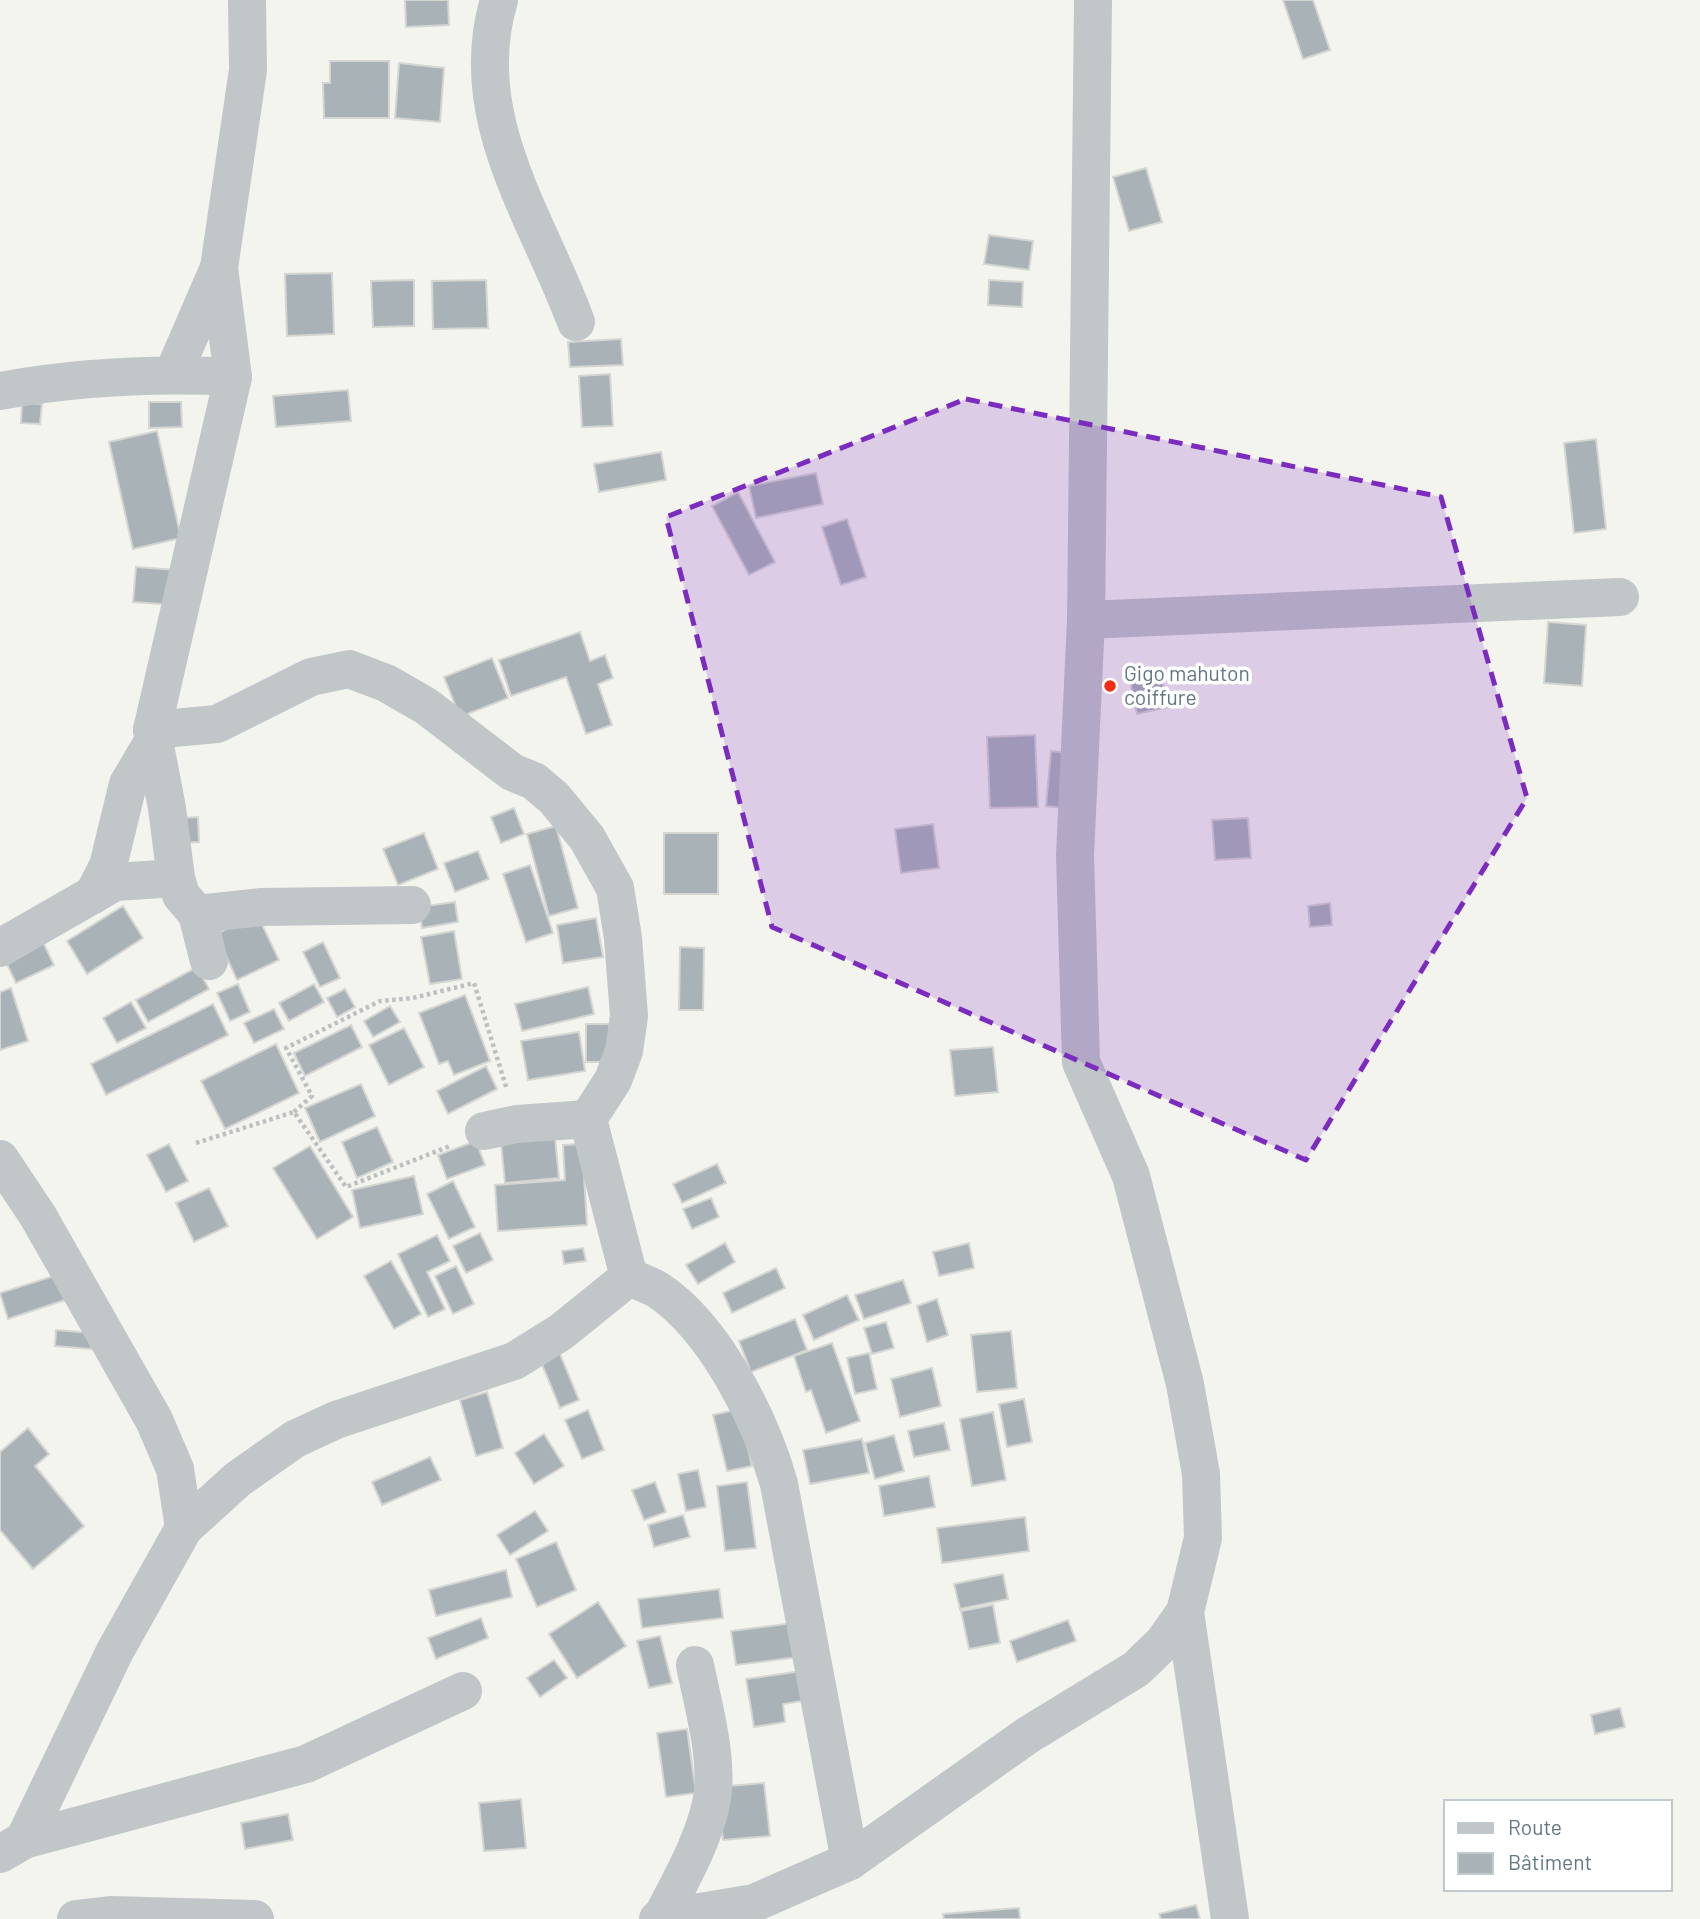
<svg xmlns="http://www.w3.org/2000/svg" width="1700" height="1919" font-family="Barlow,sans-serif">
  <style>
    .building { fill: #a9b3b7; stroke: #d5d5d2; stroke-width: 2 }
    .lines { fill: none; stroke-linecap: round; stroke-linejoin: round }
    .path { stroke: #bdbfc1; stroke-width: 4.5; stroke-dasharray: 3.5 3.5; stroke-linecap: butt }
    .minor { stroke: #c1c6c8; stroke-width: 38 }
    .marked { fill: #7b2cbf; fill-opacity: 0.2; stroke: #7b2cbf; stroke-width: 5; stroke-dasharray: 14 9; stroke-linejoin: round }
    .poi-dot { fill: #f12e13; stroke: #fff; stroke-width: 2.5 }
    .labels { text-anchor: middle; stroke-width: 7; stroke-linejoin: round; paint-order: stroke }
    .poi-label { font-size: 21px; fill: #617883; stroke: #fff; text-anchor: start }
  </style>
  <rect width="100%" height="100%" fill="#f4f4ef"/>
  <g class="building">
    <polygon points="405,0 448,0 449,25 406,27"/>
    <polygon points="1283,0 1313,0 1330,50 1303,59"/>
    <polygon points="330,61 389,61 389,118 324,118 323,83 330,83"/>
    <polygon points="399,63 444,68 440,122 395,118"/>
    <polygon points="1146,168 1162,222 1129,231 1113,177"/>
    <polygon points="989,235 1033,241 1029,270 984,264"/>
    <polygon points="332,273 334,334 287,336 285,274"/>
    <polygon points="414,280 414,326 373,327 371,281"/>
    <polygon points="486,280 488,328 433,329 432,281"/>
    <polygon points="989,280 1023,282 1022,307 988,305"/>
    <polygon points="621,339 623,365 570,367 568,342"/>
    <polygon points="610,374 613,426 582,427 579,376"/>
    <polygon points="348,390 351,421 276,427 273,396"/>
    <polygon points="149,402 181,402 182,427 149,428"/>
    <polygon points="22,403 42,404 40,424 21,423"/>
    <polygon points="157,431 181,538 133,549 109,442"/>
    <polygon points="1596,439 1606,529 1574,533 1564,443"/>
    <polygon points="661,452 666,480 599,492 594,464"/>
    <polygon points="816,473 823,504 756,518 749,486"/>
    <polygon points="738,492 775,562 749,575 712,506"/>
    <polygon points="847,519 866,577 841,585 822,527"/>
    <polygon points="136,567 177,570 174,605 133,602"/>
    <polygon points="1548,622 1586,625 1582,686 1544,683"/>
    <polygon points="580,632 590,661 605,655 613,678 598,684 612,725 586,734 566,677 511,696 499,660"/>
    <polygon points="492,658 508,698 460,717 444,677"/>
    <polygon points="1160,670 1168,707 1137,714 1129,677"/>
    <polygon points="1035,735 1038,807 990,808 987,737"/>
    <polygon points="1051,751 1077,754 1072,809 1046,806"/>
    <polygon points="514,808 524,834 501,843 491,817"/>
    <polygon points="198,817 199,842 183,843 181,818"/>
    <polygon points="1248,818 1251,858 1215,860 1212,820"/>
    <polygon points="933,824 939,868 901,873 895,829"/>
    <polygon points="556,826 578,908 549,916 527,834"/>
    <polygon points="424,833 438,869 398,885 383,849"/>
    <rect x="664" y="833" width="54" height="61"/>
    <polygon points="478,851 489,879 455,892 444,863"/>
    <polygon points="530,865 553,933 526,942 503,874"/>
    <polygon points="455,902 458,922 422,928 419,907"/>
    <polygon points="1330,903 1332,925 1310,927 1308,906"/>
    <polygon points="123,906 143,938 87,974 67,941"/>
    <polygon points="257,914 279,960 237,980 216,934"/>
    <polygon points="596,918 603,957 563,963 557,925"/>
    <polygon points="454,931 462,979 430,984 421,937"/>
    <polygon points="41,938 54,965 16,983 3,956"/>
    <polygon points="323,942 340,978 320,987 303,952"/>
    <polygon points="680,947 704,948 703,1010 679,1010"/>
    <polygon points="197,967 209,989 148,1022 136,1000"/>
    <polygon points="238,984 250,1012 230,1021 217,993"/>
    <polygon points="314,984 324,1002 289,1021 279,1003"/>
    <polygon points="588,987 594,1014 522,1031 515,1004"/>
    <polygon points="11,988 28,1041 0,1050 0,992"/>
    <polygon points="345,989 355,1007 337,1017 327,998"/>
    <polygon points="465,995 490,1061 454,1075 448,1061 439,1064 419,1013"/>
    <polygon points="131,1002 146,1028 117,1043 103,1018"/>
    <polygon points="213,1004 228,1035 106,1095 91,1064"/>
    <polygon points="390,1006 400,1022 373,1037 364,1021"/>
    <polygon points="274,1009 284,1029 254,1043 244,1023"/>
    <polygon points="586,1024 609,1024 610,1062 586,1062"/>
    <polygon points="351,1025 362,1047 305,1076 294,1053"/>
    <polygon points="404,1028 424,1067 389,1085 369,1045"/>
    <polygon points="579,1032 585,1071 528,1080 521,1041"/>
    <polygon points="276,1044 299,1093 225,1129 201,1081"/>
    <polygon points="993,1047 998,1092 955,1096 950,1050"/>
    <polygon points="486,1066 497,1089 448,1114 437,1091"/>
    <polygon points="361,1084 375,1116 320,1142 305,1108"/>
    <polygon points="377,1127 393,1162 357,1178 342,1142"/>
    <polygon points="554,1128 559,1178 505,1183 500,1133"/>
    <polygon points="476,1141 485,1165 447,1179 438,1155"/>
    <polygon points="169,1144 188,1181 166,1192 147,1155"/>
    <polygon points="582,1144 587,1225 498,1231 495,1185 565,1180 563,1145"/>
    <polygon points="310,1146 353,1217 317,1239 273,1168"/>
    <polygon points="717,1164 726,1183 682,1203 673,1184"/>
    <polygon points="414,1176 423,1214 360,1228 352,1190"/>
    <polygon points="453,1181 475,1227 449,1239 427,1194"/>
    <polygon points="209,1188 228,1226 194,1242 176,1203"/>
    <polygon points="711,1198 719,1217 692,1229 683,1209"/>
    <polygon points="480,1233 493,1260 466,1273 453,1246"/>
    <polygon points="437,1235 450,1261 427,1272 445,1309 428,1317 398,1254"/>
    <polygon points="725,1243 735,1262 698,1284 686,1265"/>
    <polygon points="969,1243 974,1268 939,1276 933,1252"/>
    <polygon points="583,1248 586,1261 564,1264 562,1251"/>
    <polygon points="391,1261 421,1314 394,1329 364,1276"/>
    <polygon points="456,1266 474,1304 453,1314 435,1276"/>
    <polygon points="776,1268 785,1288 732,1313 723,1293"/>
    <polygon points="57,1275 65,1300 8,1319 0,1293"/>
    <polygon points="903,1280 911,1303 864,1319 855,1295"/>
    <polygon points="847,1295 859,1320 814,1340 803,1315"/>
    <polygon points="937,1299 948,1335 927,1342 917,1306"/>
    <polygon points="795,1319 807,1350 751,1372 739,1341"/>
    <polygon points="886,1322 894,1348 872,1354 864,1328"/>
    <polygon points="56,1330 92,1333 91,1349 55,1346"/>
    <polygon points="1011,1331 1017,1388 977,1392 971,1335"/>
    <polygon points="555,1342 579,1400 560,1408 536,1350"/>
    <polygon points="832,1343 860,1421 826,1433 811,1390 806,1392 794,1356"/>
    <polygon points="869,1353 877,1389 855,1394 847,1358"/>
    <polygon points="932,1368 941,1406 900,1417 891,1379"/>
    <polygon points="487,1392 503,1448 476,1456 460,1400"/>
    <polygon points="1024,1399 1032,1442 1007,1447 999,1404"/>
    <polygon points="739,1409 752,1466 727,1471 713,1415"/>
    <polygon points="588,1410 604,1450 582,1459 565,1420"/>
    <polygon points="993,1412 1006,1480 972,1486 960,1419"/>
    <polygon points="944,1423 950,1450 914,1457 908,1431"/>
    <polygon points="28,1428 49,1454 35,1466 84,1526 33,1569 0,1530 0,1452"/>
    <polygon points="544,1434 564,1466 534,1484 515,1453"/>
    <polygon points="894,1435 904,1471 875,1479 865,1443"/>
    <polygon points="862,1439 869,1473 810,1484 803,1450"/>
    <polygon points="430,1457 441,1480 382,1505 372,1482"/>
    <polygon points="698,1470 706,1507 686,1511 678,1474"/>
    <polygon points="929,1476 935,1507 884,1516 879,1486"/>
    <polygon points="655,1482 666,1512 644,1520 632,1490"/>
    <polygon points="747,1482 756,1548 725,1551 717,1486"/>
    <polygon points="535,1511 548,1531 510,1555 497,1535"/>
    <polygon points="683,1515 690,1537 654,1547 648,1525"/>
    <polygon points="1025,1517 1029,1551 942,1563 937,1528"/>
    <polygon points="556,1542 576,1590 537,1607 516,1559"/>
    <polygon points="506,1570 512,1597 436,1616 429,1590"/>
    <polygon points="1003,1574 1008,1599 960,1609 954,1584"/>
    <polygon points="719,1589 723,1618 642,1628 638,1599"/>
    <polygon points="598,1602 626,1646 577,1678 549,1634"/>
    <polygon points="993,1605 1000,1643 969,1649 961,1611"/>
    <polygon points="481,1618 488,1638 436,1659 428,1638"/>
    <polygon points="1068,1620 1076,1641 1017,1662 1010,1641"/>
    <polygon points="801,1622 806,1656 736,1665 731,1631"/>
    <polygon points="660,1636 672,1683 649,1688 637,1641"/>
    <polygon points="554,1660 567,1678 540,1697 527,1678"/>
    <polygon points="809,1670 814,1699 783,1704 785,1722 754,1727 746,1679"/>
    <polygon points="1620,1708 1625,1727 1595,1734 1591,1715"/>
    <polygon points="687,1729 696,1793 666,1797 657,1733"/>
    <polygon points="764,1783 770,1836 723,1840 717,1787"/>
    <polygon points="521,1799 526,1848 484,1851 479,1803"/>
    <polygon points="288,1814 293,1840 245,1849 241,1823"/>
    <polygon points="1196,1905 1200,1919 1161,1919 1159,1914"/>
    <polygon points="1019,1908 1020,1919 944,1919 943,1914"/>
  </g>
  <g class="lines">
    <g class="path">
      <polyline points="294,1112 312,1096 286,1048 380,1001 413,998 474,983 507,1090"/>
      <polyline points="196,1143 294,1112 346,1187 450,1146"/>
    </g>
    <g class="minor">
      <path d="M 499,0 C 464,118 537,216 576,322"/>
      <polyline points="173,374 218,270"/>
      <path d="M 0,391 C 77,377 154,373 233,377"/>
      <polyline points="1086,620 1620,597"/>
      <polyline points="93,895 108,866 128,784 154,740"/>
      <polyline points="197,914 261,907 412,905"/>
      <polyline points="0,948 115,882 176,878"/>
      <polyline points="209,961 197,914 181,895 176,878 167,808 152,730 233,377 219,268 248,70 247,0"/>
      <polyline points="484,1131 517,1124 588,1119"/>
      <polyline points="0,1159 38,1216 154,1420 175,1469 184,1528"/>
      <path d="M 629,1277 C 638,1281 650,1285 658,1290 C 715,1328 761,1420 779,1484 L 850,1861"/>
      <polyline points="1185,1612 1230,1919"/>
      <polyline points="24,1840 306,1764 463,1691"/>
      <polyline points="0,1854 24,1840 115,1651 184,1528 238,1479 295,1439 336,1420 514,1361 561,1332 629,1277 588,1119 613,1080 624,1051 629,1016 623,938 615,888 587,838 554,798 534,781 512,772 426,706 386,683 349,669 311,677 217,724 152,730"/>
      <path d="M 662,1917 C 680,1881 702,1844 711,1804 C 720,1762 703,1706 695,1665"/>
      <polyline points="76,1919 110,1915 255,1919"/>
      <polyline points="658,1919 754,1903 850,1861 1028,1735 1136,1669 1163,1643 1185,1612 1203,1538 1201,1474 1185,1384 1131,1176 1081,1062 1075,855 1086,620 1093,0"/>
    </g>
  </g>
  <path class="marked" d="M 966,399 L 1441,497 L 1527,798 L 1306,1160 L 772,927 L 666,517 Z"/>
  <circle class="poi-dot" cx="1110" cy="686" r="7"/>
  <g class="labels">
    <g class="poi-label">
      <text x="1124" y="681">Gigo mahuton<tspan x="1124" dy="24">coiffure</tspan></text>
    </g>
  </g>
  <rect x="1444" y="1800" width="228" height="91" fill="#ffffff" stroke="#c0c9cd" stroke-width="2"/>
  <rect x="1458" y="1823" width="35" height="10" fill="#c1c6c8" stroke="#c0c9cd" stroke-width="2"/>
  <text x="1508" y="1835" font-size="21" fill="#617883">Route</text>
  <rect x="1458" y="1853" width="35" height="21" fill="#a9b3b7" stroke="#c0c9cd" stroke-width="2"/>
  <text x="1508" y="1870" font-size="21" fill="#617883">Bâtiment</text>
</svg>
